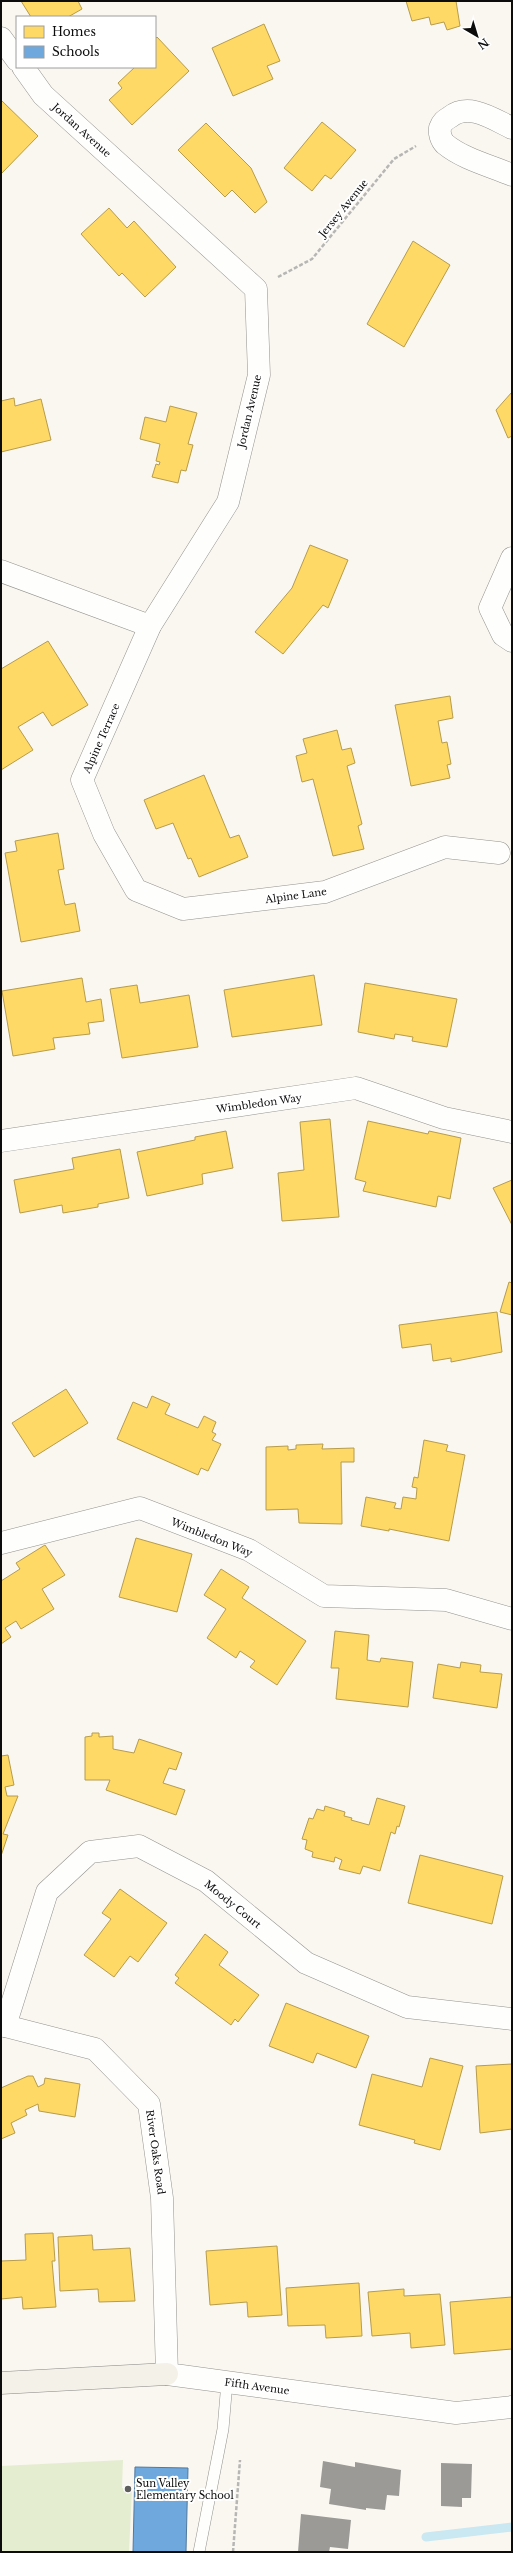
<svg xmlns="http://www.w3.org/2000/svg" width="513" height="2553" font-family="'Libre Baskerville',serif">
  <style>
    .green { fill: #e5edd1 }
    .homes { fill: #ffd966; stroke: #b69c4b }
    .schools { fill: #6fa8dc; stroke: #51799e }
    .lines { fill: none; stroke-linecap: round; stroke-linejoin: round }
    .stream { stroke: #c9e8f1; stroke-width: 9 }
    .building { fill: #9c9a96 }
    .lane-casing { stroke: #93928f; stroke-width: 12 }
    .street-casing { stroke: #93928f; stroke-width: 23 }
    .secondary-casing { stroke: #8a8885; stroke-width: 23 }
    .path { stroke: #b7b6b5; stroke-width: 2.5; stroke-dasharray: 4 2; stroke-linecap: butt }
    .lane { stroke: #fefefd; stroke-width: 11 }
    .street { stroke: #fefefd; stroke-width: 22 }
    .secondary { stroke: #f4f1e9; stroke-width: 22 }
    .poi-dot { fill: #5f5e5c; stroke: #fff; stroke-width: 1.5 }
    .labels { text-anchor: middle; stroke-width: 4; stroke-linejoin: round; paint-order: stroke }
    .street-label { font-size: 10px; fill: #0c0c0c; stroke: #fff }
    .poi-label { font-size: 10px; fill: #0c0c0c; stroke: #fff; text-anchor: start }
  </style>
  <rect width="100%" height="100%" fill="#faf7f0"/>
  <polygon class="green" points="123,2460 122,2488 132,2489 129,2552 1,2552 1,2466"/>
  <g class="homes">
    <polygon points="21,1 78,1 82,9 68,17 31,17"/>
    <polygon points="406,1 456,1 460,26 447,30 444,22 431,25 429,17 412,21"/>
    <polygon points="264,24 280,61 267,66 273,79 233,96 212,48"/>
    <polygon points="157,37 189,71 132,125 109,100 122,88 118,83 135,67 155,67 155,39"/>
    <polygon points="1,100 38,136 1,174"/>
    <polygon points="322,122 356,150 331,179 325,175 312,191 284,168"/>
    <polygon points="206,123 251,168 267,202 255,213 232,190 225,197 178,150"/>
    <polygon points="109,208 127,228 134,221 176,267 145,297 122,273 119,276 81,234"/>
    <polygon points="413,241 450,265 404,347 367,324"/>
    <polygon points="512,392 512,436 508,438 496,410"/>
    <polygon points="14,398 15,406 41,399 51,440 1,452 1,401"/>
    <polygon points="170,406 197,413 188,444 193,445 186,471 181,470 178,483 152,477 156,464 159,465 160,462 156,461 160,444 140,439 145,417 166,422"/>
    <polygon points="310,545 348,560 328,608 323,605 283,654 255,632 292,588"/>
    <polygon points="48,641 88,705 52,726 43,712 18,727 33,750 1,770 1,669"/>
    <polygon points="450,696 453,718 438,721 442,743 447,742 451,764 447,765 450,778 411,786 395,705"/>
    <polygon points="337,730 342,750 351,748 355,763 347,766 362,824 358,826 364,849 333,856 313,779 302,782 296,756 307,753 303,739"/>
    <polygon points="204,775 230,838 239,835 248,857 199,877 191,858 188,859 173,823 156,829 144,800"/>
    <polygon points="58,833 64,869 58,870 65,905 75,903 80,931 21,942 5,853 17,851 15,841"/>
    <polygon points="314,975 322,1025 232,1037 224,990"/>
    <polygon points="82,978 86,1002 101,999 104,1021 88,1023 90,1034 53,1038 55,1049 13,1056 2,991"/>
    <polygon points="365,983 457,999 447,1047 412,1041 413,1037 395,1034 394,1039 358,1032"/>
    <polygon points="137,985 140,1003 189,995 198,1047 122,1058 110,989"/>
    <polygon points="330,1119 339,1217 282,1221 278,1173 304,1170 300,1122"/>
    <polygon points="368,1121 428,1134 429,1131 461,1138 450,1199 438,1196 436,1207 363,1191 366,1182 355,1179"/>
    <polygon points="226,1131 233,1168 202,1174 203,1184 147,1196 137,1152 195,1140 195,1137"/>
    <polygon points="120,1149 129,1198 98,1204 98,1207 63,1213 62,1205 20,1213 14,1180 74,1169 72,1158"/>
    <polygon points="512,1180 512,1225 493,1188"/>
    <polygon points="509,1282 512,1283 512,1315 500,1312"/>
    <polygon points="497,1312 502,1352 451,1362 451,1358 433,1361 431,1344 402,1348 399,1325"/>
    <polygon points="66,1389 88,1423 34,1457 12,1423"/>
    <polygon points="152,1396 170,1404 165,1414 198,1428 204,1416 216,1422 212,1432 216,1434 212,1440 221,1444 208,1471 201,1468 198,1475 117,1439 133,1402 147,1408"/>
    <polygon points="424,1440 448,1445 446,1451 465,1455 449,1541 389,1529 389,1531 361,1526 366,1497 396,1503 394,1508 401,1509 403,1497 416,1499 417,1488 412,1487 414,1477 418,1478"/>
    <polygon points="323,1444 322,1449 354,1448 354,1462 341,1462 342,1524 299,1523 298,1509 266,1510 266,1447 288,1446 288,1450 296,1449 296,1445"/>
    <polygon points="136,1538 192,1554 177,1612 119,1597"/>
    <polygon points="45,1545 65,1575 42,1589 54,1609 21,1629 16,1621 5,1628 11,1637 1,1644 1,1581 20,1569 16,1563"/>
    <polygon points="221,1569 249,1587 242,1598 306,1641 277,1685 250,1667 255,1661 240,1651 236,1658 207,1638 226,1609 204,1595"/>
    <polygon points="335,1631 369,1635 367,1660 380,1662 381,1658 413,1662 408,1707 336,1699 339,1668 331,1668"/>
    <polygon points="461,1662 481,1665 480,1672 502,1674 497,1708 433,1698 438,1664 460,1668"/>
    <polygon points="92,1733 99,1733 99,1737 113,1736 113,1749 134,1753 139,1739 182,1753 176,1770 169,1768 163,1783 185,1790 176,1815 106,1790 110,1780 85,1780 85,1737 92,1736"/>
    <polygon points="8,1755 14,1785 5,1787 7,1796 18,1796 3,1834 8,1835 1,1856 1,1756"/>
    <polygon points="377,1798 405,1806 399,1827 397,1826 395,1834 391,1832 380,1871 363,1866 360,1874 339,1869 342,1860 335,1857 334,1862 312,1857 313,1852 305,1849 307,1840 302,1839 309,1818 313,1819 317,1809 324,1811 325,1806 345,1812 344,1816 352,1818 351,1820 369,1825"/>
    <polygon points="420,1855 503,1876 492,1924 408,1903"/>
    <polygon points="120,1889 167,1923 138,1962 130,1956 114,1977 84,1955 111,1919 102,1913"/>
    <polygon points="205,1934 228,1952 219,1965 259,1995 238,2022 235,2019 231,2025 175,1983 179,1978 175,1975"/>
    <polygon points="286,2003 369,2036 356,2068 317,2053 313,2063 269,2046"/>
    <polygon points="430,2058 463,2066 440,2150 414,2143 415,2140 359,2125 372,2074 422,2087"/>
    <polygon points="512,2064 512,2129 480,2133 476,2066"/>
    <polygon points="28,2076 33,2076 38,2087 44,2084 45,2078 80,2084 75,2117 39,2111 38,2104 25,2110 27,2115 11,2123 15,2133 1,2139 1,2088"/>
    <polygon points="53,2233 55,2261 52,2261 56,2307 23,2309 22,2297 1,2299 1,2261 26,2260 25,2234"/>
    <polygon points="92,2235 93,2250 130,2248 135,2301 99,2302 98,2289 60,2291 58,2237"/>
    <polygon points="277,2246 282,2315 248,2317 247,2302 210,2305 206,2251"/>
    <polygon points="359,2283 362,2336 326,2338 325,2325 288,2326 286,2288"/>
    <polygon points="404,2289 404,2296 440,2294 445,2345 411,2348 410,2333 372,2336 368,2292"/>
    <polygon points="512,2297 512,2349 454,2354 450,2302"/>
  </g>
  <polygon class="schools" points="135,2467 188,2468 186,2552 133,2552"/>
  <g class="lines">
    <polyline class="stream" points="426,2537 512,2527"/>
  </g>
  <g class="building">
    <polygon points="323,2461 355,2467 355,2462 401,2470 399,2496 387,2495 385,2510 366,2508 366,2510 329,2504 331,2489 320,2487"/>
    <polygon points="441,2463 472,2464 471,2498 462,2498 462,2507 441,2506"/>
    <polygon points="301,2514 351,2520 348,2549 330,2547 329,2552 298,2552"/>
  </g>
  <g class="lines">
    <defs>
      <polyline id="lane" points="199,2552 223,2429 227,2382"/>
      <g id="street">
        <polyline points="1,38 17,60"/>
        <polyline points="23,67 43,95 256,289 259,375 228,502 150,626 82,780 104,834 136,890 183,909 325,892 445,847 499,853"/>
        <path d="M 512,128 C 493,119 469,102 450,117 C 445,120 442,122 440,128 C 439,133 441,140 445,144 C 463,159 491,166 512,175"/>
        <polyline points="512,558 490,608 503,635 512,641"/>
        <polyline points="1,571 150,626"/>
        <polyline points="1,1141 356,1088 444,1118 512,1132"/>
        <polyline points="1,1543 140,1508 249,1550 324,1596 446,1600 512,1619"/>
        <polyline points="1,2025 95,2049 149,2104 162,2198 167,2374 456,2413 512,2407"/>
        <polyline points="5,2026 47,1892 90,1852 139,1846 206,1881 306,1963 407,2007 512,2019"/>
      </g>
      <polyline id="secondary" points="1,2383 167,2374"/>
    </defs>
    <use href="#lane" class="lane-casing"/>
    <use href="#street" class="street-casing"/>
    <use href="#secondary" class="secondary-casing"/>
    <g class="path">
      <polyline points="278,277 312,259 394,159 416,146"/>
      <polyline points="233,2552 240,2460"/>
    </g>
    <use href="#lane" class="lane"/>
    <use href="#street" class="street"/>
    <use href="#secondary" class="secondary"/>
  </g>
  <circle class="poi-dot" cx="128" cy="2489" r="4"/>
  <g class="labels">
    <g class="street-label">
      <text transform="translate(82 130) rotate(42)" y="4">Jordan Avenue</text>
      <text transform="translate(343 208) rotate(-51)" y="4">Jersey Avenue</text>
      <text transform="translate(249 411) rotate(-77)" y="4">Jordan Avenue</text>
      <text transform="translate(101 738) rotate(-66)" y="4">Alpine Terrace</text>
      <text transform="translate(296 895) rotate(-8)" y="4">Alpine Lane</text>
      <text transform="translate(259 1103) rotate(-8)" y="4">Wimbledon Way</text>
      <text transform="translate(212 1537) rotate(22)" y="4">Wimbledon Way</text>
      <text transform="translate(233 1904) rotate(39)" y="4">Moody Court</text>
      <text transform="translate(156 2152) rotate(82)" y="4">River Oaks Road</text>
      <text transform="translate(257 2386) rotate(8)" y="4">Fifth Avenue</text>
    </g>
    <g class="poi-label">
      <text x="136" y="2487">Sun Valley<tspan x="136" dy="12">Elementary School</tspan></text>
    </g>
  </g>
  <rect width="513" height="2553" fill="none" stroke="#0c0c0c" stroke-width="4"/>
  <rect x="16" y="16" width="140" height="52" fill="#ffffff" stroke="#9e9e9e"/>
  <rect x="24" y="26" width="20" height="12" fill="#ffd966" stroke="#9e9e9e"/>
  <text x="52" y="36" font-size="12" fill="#0c0c0c">Homes</text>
  <rect x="24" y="46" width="20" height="12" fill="#6fa8dc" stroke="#9e9e9e"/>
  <text x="52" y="56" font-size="12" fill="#0c0c0c">Schools</text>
  <g transform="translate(477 36) rotate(142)" stroke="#ffffff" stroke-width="3" paint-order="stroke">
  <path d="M0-3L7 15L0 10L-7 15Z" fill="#0c0c0c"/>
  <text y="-6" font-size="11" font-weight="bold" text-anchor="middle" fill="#0c0c0c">N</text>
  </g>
</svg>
